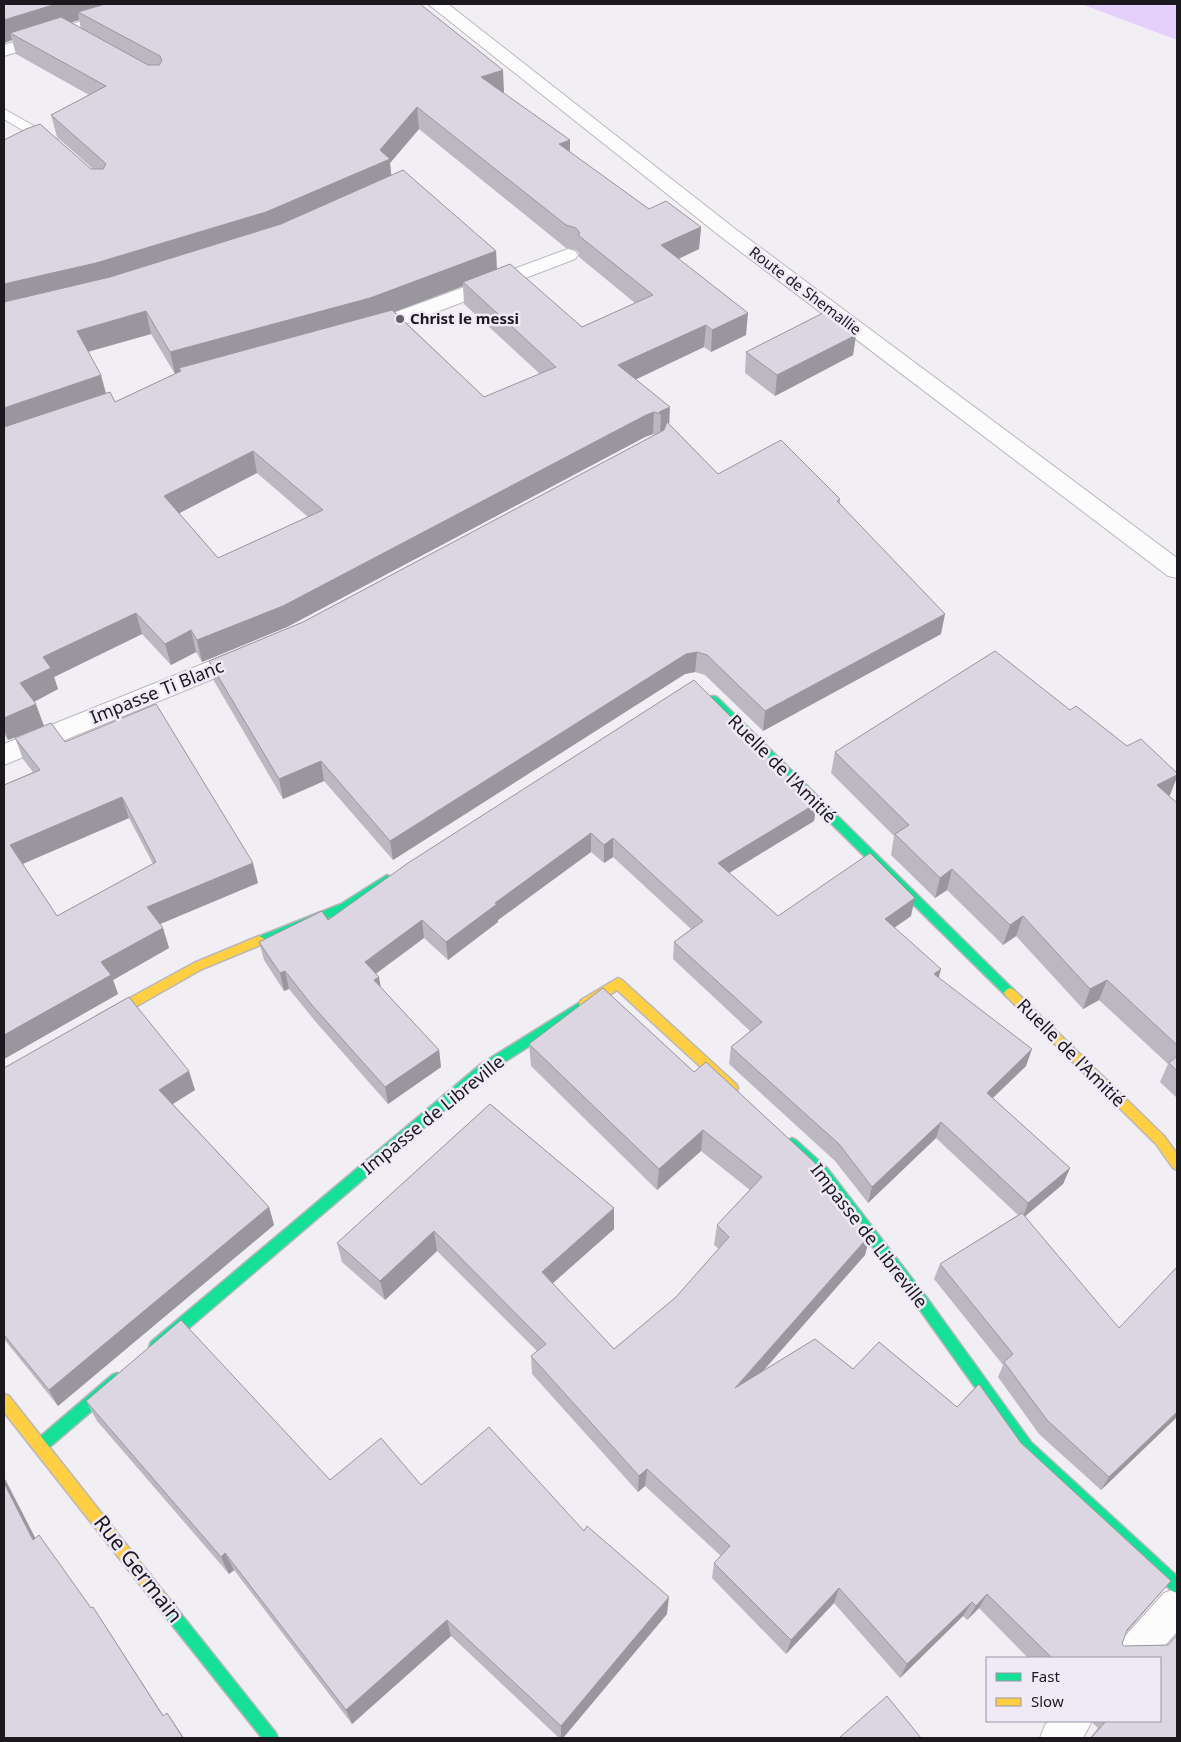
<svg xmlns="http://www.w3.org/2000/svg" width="1181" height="1742" font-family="'Noto Sans',sans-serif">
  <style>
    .green { fill: #e4d0fa }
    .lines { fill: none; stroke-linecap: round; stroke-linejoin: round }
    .lane-casing { stroke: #b9b7bc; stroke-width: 2 }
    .street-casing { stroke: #b9b7bc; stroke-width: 2 }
    .fast-casing { stroke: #b9b7bc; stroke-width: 3 }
    .slow-casing { stroke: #b9b7bc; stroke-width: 3 }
    .lane { fill: #fdfcfd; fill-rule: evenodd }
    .street { fill: #fdfcfd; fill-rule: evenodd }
    .fast { fill: #16e098; fill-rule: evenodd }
    .slow { fill: #ffcf43; fill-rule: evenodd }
    .wall { fill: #bcb8c2; fill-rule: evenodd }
    .shaded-wall { fill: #99969e }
    .building { fill: #dbd6e1; stroke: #99969e; fill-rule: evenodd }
    .poi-dot { fill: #666468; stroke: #f0eaf8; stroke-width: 2 }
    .labels { text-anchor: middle; stroke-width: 5; stroke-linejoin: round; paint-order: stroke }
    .far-street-label { font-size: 15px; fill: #1b191d; stroke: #f0eaf8 }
    .far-poi-label { font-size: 15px; font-weight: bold; fill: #1b191d; stroke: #f0eaf8; text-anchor: start }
    .street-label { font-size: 18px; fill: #1b191d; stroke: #f0eaf8 }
    .near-street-label { font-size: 21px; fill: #1b191d; stroke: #f0eaf8 }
  </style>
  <rect width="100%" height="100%" fill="#f1eef4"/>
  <polygon class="green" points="1081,4 1177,4 1177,40"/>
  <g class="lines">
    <defs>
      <polygon id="lane" points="4,109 57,139 59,142 57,145 47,145 4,119"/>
      <g id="street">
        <polygon points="136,4 163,4 160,8 4,56 4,45"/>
        <polygon points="428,4 448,4 734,228 1177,558 1177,578 1168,576 720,236"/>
        <polygon points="568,249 575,251 578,255 575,259 374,336 366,338 358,336 355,331 358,326"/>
        <polygon points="245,647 254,650 258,656 254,662 4,765 4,744"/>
        <polygon points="1177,1588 1177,1632 1154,1658 1112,1658 1117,1645 1164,1593"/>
        <polygon points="1049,1721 1092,1721 1083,1738 1040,1738 1045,1725"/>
      </g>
      <g id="fast">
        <polygon points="713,696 717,697 1014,990 1016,993 1014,996 1010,998 1006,996 709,703 708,700 709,697"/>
        <polygon points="387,875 391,877 393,880 391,883 349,910 263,944 255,944 253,941 255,938 341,904"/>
        <polygon points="585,999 589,1000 591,1004 589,1008 489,1072 161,1352 156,1353 151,1352 149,1347 151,1342 481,1064"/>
        <polygon points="792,1138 796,1140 827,1168 927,1298 1031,1442 1177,1576 1177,1593 1172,1591 1021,1452 917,1306 819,1176 788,1148 786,1144 788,1140"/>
        <polygon points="117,1373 122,1375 124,1380 122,1385 45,1451 40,1453 35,1451 33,1446 35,1441 112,1375"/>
        <polygon points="165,1598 170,1600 276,1733 278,1738 262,1738 160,1610 158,1605 160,1600"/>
      </g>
      <g id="slow">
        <polygon points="259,936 263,938 265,941 263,944 202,969 105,1024 101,1025 97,1024 95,1020 97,1016 194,963"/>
        <polygon points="618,978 622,980 736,1084 738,1088 736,1092 732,1093 728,1092 617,990 589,1008 585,1009 581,1008 579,1004 581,1000"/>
        <polygon points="1010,988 1014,990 1164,1136 1177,1154 1177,1170 1173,1168 1156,1144 1006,996 1004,993 1006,990"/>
        <polygon points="4,1394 9,1396 170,1600 172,1605 170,1610 165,1612 160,1610 4,1412"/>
      </g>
    </defs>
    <use href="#lane" class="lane-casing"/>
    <use href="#street" class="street-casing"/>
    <use href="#fast" class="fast-casing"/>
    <use href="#slow" class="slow-casing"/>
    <use href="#lane" class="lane"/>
    <use href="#street" class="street"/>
    <use href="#fast" class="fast"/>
    <use href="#slow" class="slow"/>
  </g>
  <g class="wall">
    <path d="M 4,4 L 420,4 L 504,92 L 502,92 L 570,140 L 570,152 L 649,209 L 701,227 L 699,249 L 679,259 L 746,335 L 711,352 L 704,347 L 635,379 L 669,424 L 718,474 L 840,499 L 840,503 L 941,634 L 763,731 L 705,675 L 695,672 L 685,674 L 393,860 L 324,781 L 283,799 L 214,681 L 209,661 L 303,622 L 655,435 L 653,434 L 645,437 L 287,627 L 202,662 L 196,652 L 171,665 L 142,634 L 54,677 L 58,689 L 34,702 L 44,726 L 8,740 L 4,734 L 4,140 L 91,169 L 93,169 L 57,137 L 51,115 L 89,95 L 16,54 L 12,40 L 4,43 ZM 79,20 L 81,29 L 70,22 ZM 419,129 L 566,248 L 576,250 L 579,253 L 579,257 L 635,303 L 582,327 L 497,269 L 496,251 L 391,175 L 390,163 ZM 463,286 L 464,304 L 540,374 L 484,397 L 395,312 ZM 151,334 L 175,374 L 115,402 L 105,393 L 88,352 ZM 257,473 L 308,517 L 218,558 L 179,513 Z"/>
    <polygon points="856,335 853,355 775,396 745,373 746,352"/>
    <polygon points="1070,710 1127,746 1177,773 1177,777 1170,795 1169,796 1177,803 1177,1098 1160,1082 1168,1064 1099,1000 1083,1009 1016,936 1003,945 947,890 935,898 891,855 894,836 831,773 835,752"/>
    <polygon points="740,731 817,803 814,821 729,873 778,916 911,916 894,928 938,977 1026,1066 993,1098 1070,1168 1063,1184 1025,1216 1177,1417 1101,1490 1039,1434 998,1377 1003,1365 934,1279 940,1264 1018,1215 936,1138 868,1203 835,1161 729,1064 731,1047 750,1031 673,959 674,942 691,929 613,857 604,863 591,852 498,920 498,922 448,960 424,938 376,974 380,987 439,1050 441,1067 388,1104 315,1021 289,989 284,991 264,960 259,942 328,920"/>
    <path d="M 15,738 L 65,742 L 258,883 L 160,924 L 163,928 L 169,948 L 113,980 L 118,994 L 4,1059 L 4,785 L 33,772 L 23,759 ZM 129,818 L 153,864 L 57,916 L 22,864 Z"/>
    <polygon points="603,988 694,1072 706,1062 815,1163 848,1206 846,1213 862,1224 870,1235 865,1255 763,1371 815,1339 853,1369 879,1342 957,1407 979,1384 1021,1443 1171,1581 1126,1632 1122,1644 1124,1646 1168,1645 1177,1635 1177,1738 1090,1738 1098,1728 1093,1723 1093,1721 1160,1721 1160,1658 1028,1658 979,1608 967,1620 963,1616 900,1678 834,1603 786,1654 712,1578 714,1563 721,1556 645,1486 638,1492 532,1374 531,1356 537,1351 437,1251 385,1300 342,1262 337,1243 490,1104 614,1208 614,1229 552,1283 614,1349 676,1297 719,1249 714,1245 717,1225 750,1190 701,1151 657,1190 531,1066 529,1044"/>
    <polygon points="4,1068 195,1090 173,1104 269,1207 274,1225 58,1406 4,1339"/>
    <polygon points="86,1401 330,1480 421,1485 584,1531 667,1614 563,1738 559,1738 451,1636 352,1724 234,1570 229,1574 97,1421"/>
  </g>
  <g class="shaded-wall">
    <polygon points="56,4 130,4 78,12 79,20 20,38 10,33 12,40 4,43 4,20"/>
    <polygon points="503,70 504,92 482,99 481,77"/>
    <polygon points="417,107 419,129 390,163 392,181 269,234 4,308 4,284 380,150"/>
    <polygon points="570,140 570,162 559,144"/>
    <polygon points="701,227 699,249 660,267 661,245"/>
    <polygon points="496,251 497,274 463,282 463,286 372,320 179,368 180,373 175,374 170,352"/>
    <polygon points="146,311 151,334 83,353 77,331"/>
    <polygon points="748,313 746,335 711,352 712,330"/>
    <polygon points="706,325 704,347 618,388 618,365"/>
    <polygon points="856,335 853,355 775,396 777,375"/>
    <polygon points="101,375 107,397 4,432 4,408"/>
    <polygon points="670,407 669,429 660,434 661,414 659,412"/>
    <polygon points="654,412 653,434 645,437 287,627 202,662 197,640 646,415"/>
    <polygon points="253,451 257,473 170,518 164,496"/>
    <polygon points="136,613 142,634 54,677 58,689 28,705 20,683 43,657"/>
    <polygon points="945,614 941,634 763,731 765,711"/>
    <polygon points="191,630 196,652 171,665 165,644"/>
    <polygon points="697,652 695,672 685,674 393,860 390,841 686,654"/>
    <polygon points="36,704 44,726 8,740 4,728 4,718"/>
    <polygon points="321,761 324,781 283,799 279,779"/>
    <polygon points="1177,775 1177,777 1170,795 1149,806 1157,785"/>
    <polygon points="122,797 129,818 18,866 10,845"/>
    <polygon points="817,803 814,821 716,881 718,863"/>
    <polygon points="591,833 591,852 498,920 498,922 448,960 446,942 495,903"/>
    <polygon points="613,838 613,857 604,863 604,845"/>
    <polygon points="253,863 258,883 153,927 147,907"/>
    <polygon points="952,869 947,890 935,898 940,878"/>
    <polygon points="915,898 911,916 881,937 885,919"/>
    <polygon points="1023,916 1016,936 1003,945 1010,925"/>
    <polygon points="422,920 424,938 368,979 365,962"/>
    <polygon points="163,928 169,948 113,980 118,994 4,1059 4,1035 101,962"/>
    <polygon points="941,969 936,987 934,974"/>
    <polygon points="285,971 289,989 284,991 280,973"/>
    <polygon points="379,977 382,995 374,980"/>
    <polygon points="1107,980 1099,1000 1083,1009 1090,989"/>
    <polygon points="1032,1049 1026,1066 981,1109 987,1093"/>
    <polygon points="439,1050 441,1067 388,1104 385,1087"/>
    <polygon points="189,1071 195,1090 166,1108 159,1090"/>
    <polygon points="941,1122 936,1138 868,1203 872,1187"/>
    <polygon points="703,1130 701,1151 657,1190 659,1169"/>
    <polygon points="1070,1168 1063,1184 1022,1219 1028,1203"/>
    <polygon points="269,1207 274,1225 58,1406 49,1390"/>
    <polygon points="614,1208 614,1229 543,1292 542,1272"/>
    <polygon points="434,1231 437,1251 385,1300 380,1281"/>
    <polygon points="870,1235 865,1255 732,1406 735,1388"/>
    <polygon points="1177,1412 1177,1417 1101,1490 1109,1477"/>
    <polygon points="647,1469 645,1486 638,1492 639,1476"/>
    <polygon points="4,1477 43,1553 33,1540 4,1483"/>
    <polygon points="225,1553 234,1570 229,1574 221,1557"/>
    <polygon points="1171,1581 1158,1596 1116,1644 1127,1630"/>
    <polygon points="839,1588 834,1603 786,1654 791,1640"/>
    <polygon points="987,1594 979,1608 967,1620 976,1606"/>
    <polygon points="669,1597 667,1614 563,1738 561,1738 561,1726"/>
    <polygon points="972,1602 963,1616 900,1678 907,1664"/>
    <polygon points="93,1607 101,1619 170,1726 163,1716"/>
    <polygon points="447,1620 451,1636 352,1724 346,1710"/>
    <polygon points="167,1713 174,1723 184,1738 183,1738"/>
  </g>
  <g class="building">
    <polygon points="4,4 56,4 4,20"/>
    <path d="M 105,4 L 420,4 L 503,70 L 481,77 L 570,140 L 559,144 L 649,209 L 666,201 L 701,227 L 661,245 L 748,313 L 712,330 L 706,325 L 618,365 L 670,407 L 659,412 L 661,414 L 654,412 L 646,415 L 283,606 L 197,640 L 191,630 L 165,644 L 136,613 L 43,657 L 51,668 L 20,683 L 36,704 L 4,718 L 4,427 L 110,392 L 115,402 L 181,371 L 179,368 L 392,310 L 484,397 L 556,367 L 463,282 L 510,264 L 582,327 L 653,295 L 578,235 L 580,233 L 576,228 L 566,225 L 417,107 L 380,150 L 390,159 L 266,212 L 96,263 L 4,284 L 4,140 L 26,129 L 40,124 L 91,169 L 103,169 L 106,164 L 103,161 L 51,115 L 106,86 L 10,33 L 61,17 L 148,65 L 159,65 L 162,61 L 160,56 L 78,12 ZM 253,451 L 323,510 L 218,558 L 164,496 Z"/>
    <polygon points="403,170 496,251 370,298 170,352 146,311 77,331 101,375 4,408 4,302 110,277 281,224"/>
    <polygon points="825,312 856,335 777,375 746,352"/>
    <polygon points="667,422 718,474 781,440 840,499 837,501 945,614 765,711 707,655 697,652 686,654 390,841 321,761 279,779 209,661 303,622 664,430"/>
    <polygon points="995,651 1070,710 1076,706 1127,746 1141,739 1177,773 1177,775 1157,785 1177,803 1177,1045 1107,980 1090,989 1023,916 1010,925 952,869 940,878 895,834 909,825 835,752"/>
    <polygon points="694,680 740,726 736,728 817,803 718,863 778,916 870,853 915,898 885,919 941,969 934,974 1032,1049 987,1093 1070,1168 1028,1203 941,1122 872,1187 839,1144 731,1047 762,1022 674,942 703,921 613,838 604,845 591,833 495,903 497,904 446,942 422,920 365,962 379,977 374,980 439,1050 385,1087 311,1004 285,971 280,973 259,942 322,911 328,920 408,863"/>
    <path d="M 156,704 L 253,863 L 147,907 L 163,928 L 101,962 L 111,975 L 4,1035 L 4,785 L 40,770 L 15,738 L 51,723 L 65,742 ZM 122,797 L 156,862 L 57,916 L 10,845 Z"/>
    <polygon points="603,988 694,1072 706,1062 815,1163 848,1206 844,1210 862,1224 870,1235 735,1388 815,1339 853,1369 879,1342 957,1407 979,1384 1021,1443 1171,1581 1127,1630 1122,1644 1124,1646 1168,1645 1177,1635 1177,1738 1091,1738 1106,1721 1160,1721 1160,1658 1052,1658 987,1594 976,1606 972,1602 907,1664 839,1588 791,1640 714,1563 730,1546 647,1469 639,1476 531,1356 546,1344 434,1231 380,1281 337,1243 490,1104 614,1208 542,1272 614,1349 676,1297 729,1237 717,1225 762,1177 703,1130 659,1169 529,1044"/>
    <polygon points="129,997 189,1071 159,1090 269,1207 49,1390 4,1335 4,1068"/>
    <polygon points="1177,1056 1177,1071 1169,1063"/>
    <polygon points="1022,1213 1119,1328 1177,1267 1177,1412 1109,1477 1047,1420 1004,1362 1013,1354 940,1264"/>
    <polygon points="181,1320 330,1480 381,1438 421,1485 489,1427 584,1531 587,1526 669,1597 561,1726 447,1620 346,1710 225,1553 221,1557 86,1401"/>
    <polygon points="4,1483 33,1540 39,1535 91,1608 93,1607 163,1716 167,1713 183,1738 4,1738"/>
    <polygon points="887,1696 921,1738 839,1738"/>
  </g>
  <circle class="poi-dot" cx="400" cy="319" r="5"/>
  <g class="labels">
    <g class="far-street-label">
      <text transform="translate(805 291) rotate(37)" y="5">Route de Shemallie</text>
    </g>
    <g class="far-poi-label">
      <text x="410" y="324">Christ le messi</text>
    </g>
    <g class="street-label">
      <text transform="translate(157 692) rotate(-22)" y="6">Impasse Ti Blanc</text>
      <text transform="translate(782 769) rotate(45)" y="6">Ruelle de l'Amitié</text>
      <text transform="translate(1071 1053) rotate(45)" y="6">Ruelle de l'Amitié</text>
      <text transform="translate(433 1115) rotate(-39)" y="6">Impasse de Libreville</text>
      <text transform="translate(869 1236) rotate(52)" y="6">Impasse de Libreville</text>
    </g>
    <g class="near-street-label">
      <text transform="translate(138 1569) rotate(52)" y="7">Rue Germain</text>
    </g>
  </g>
  <rect width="1181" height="1742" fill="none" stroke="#1b191d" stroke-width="10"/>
  <rect x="986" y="1657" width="175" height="65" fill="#f0eaf8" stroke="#9b96a0"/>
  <rect x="996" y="1673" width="25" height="8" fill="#16e098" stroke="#9b96a0"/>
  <text x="1031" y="1682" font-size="15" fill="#1b191d">Fast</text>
  <rect x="996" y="1698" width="25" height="8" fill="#ffcf43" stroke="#9b96a0"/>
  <text x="1031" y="1707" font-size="15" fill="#1b191d">Slow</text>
</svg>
